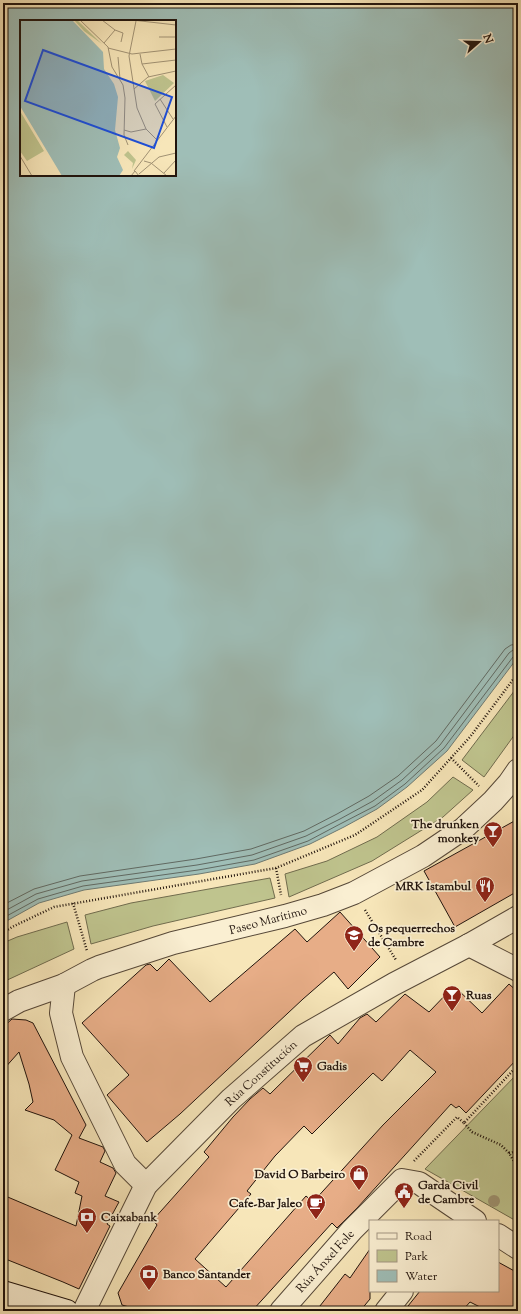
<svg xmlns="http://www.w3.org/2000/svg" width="521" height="1314" font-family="'Sorts Mill Goudy',serif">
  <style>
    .green { fill: #bfc48e; stroke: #706c4e }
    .water { fill: #9fbeb7; stroke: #6d7a73; fill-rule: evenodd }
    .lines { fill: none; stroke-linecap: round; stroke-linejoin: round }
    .shore { stroke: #606962; stroke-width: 1 }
    .building { fill: #e7ad87; stroke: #21140d; fill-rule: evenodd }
    .street-casing { stroke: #564838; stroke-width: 24 }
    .secondary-casing { stroke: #21140d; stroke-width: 24 }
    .path { stroke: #21140d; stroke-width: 2.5; stroke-dasharray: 1 2; stroke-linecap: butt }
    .street { stroke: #faefd2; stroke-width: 22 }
    .secondary { stroke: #faefd2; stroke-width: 22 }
    .tree { fill: #a09573 }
    .labels { text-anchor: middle; stroke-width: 3.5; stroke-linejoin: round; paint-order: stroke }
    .poi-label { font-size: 12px; font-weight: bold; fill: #21140d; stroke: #faefd2; text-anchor: start }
    .street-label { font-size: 12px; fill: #21140d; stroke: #faefd2 }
    .inset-road { fill: none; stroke: #a19274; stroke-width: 1 }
    .view { fill: #1d4ed8; fill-opacity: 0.15; stroke: #1d4ed8; stroke-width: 2 }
    .inset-edge { fill: none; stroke: #21140d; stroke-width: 2 }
  </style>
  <rect width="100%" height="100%" fill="#f7e6b9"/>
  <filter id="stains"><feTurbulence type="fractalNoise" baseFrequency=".005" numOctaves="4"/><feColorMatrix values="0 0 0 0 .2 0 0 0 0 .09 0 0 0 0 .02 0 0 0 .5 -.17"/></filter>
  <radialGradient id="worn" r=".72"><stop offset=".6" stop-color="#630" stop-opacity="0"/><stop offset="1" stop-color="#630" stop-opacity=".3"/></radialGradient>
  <g class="green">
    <polygon points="518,686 518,730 484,777 462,760"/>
    <polygon points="453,777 473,790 443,817 372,861 289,897 285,874 327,861 377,837 427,802"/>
    <polygon points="270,878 275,898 153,926 91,944 85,915 131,903"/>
    <polygon points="67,922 74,949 3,982 3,943 17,937"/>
    <polygon points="518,1073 518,1222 425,1169"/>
  </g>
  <path class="water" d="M 3,3 L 518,3 L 518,657 L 447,751 L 407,787 L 377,809 L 344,827 L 310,844 L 255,864 L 199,874 L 84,890 L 39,903 L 3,923 ZM 21,21 L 175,21 L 175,175 L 21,175 Z"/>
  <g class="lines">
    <g class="shore">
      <polyline points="3,905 34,889 80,876 196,859 251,849 304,831 337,814 369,796 398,776 436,741 505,649 511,645 518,644"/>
      <polyline points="3,912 36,894 82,881 197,865 252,855 306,836 340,819 373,801 402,780 440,745 509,653 513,650 518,650"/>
      <polyline points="3,918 38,899 83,886 198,870 254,860 308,841 342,823 375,806 405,784 444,748 513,657 518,655"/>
    </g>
  </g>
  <g class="building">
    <polygon points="518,819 518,891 455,927 424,871"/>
    <polygon points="340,912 380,957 348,989 334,972 303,999 180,1114 147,1142 107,1095 129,1075 82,1023 146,965 150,964 157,971 169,959 210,1002 295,929 307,942"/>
    <path d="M 509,984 L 518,992 L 518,1058 L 466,1113 L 459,1106 L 456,1108 L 451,1104 L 358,1207 L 337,1228 L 332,1223 L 252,1311 L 143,1311 L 122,1305 L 118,1293 L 157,1225 L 153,1220 L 209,1157 L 204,1152 L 233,1117 L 250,1099 L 263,1088 L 270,1094 L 329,1036 L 330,1035 L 338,1044 L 360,1018 L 367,1014 L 376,1022 L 405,994 L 429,1012 L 454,986 L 482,1013 ZM 410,1050 L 436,1072 L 383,1125 L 313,1202 L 306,1196 L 226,1287 L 195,1259 L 251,1194 L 247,1191 L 275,1156 L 304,1126 L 312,1134 L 373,1073 L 382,1081 Z"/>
    <polygon points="12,1019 26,1020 33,1023 86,1125 79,1138 103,1147 105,1151 100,1162 113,1168 116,1173 105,1196 119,1202 107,1224 110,1226 79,1289 63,1282 3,1258 3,1195 76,1226 82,1196 75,1193 79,1182 55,1170 72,1135 54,1120 25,1110 33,1102 29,1084 19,1052 3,1070 3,1027"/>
    <polygon points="370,1249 370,1299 360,1311 316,1311 345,1274 350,1278"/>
    <polygon points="498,1262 518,1273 518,1311 488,1311 470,1302 462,1311 404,1311 420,1291 498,1291"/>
  </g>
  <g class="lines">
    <defs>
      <g id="street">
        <polyline points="469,945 518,970"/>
        <polyline points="64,985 61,1013 72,1057 125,1164 146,1185"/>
        <polyline points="3,1010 19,1001 64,985 92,970 99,967 173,943 285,916 323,905 354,893 423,856 463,829 493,801 509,783 518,770"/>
        <polyline points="498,1235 518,1248"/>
        <polyline points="84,1311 146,1185 231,1099 303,1036 394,984 469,945 518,917"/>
        <polyline points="281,1311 352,1230 402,1180 419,1183 475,1221"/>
        <polyline points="386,1311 402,1291"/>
      </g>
      <g id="secondary">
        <polyline points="3,1292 67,1311"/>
        <polyline points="3,1310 6,1311"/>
      </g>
    </defs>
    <use href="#street" class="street-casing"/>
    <use href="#secondary" class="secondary-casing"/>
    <g class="path">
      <polyline points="451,758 479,786"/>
      <polyline points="276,868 281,895"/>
      <polyline points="73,903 87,951"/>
      <polyline points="365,910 396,960"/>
      <polyline points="3,933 12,927 54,907 276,868 355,835 422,790 470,737 518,673"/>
      <polyline points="464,1123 472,1132 501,1145 509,1153 518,1168"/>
      <polyline points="509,1153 518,1151"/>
      <polyline points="414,1161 457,1117 464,1123 518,1065"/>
    </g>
    <use href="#street" class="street"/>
    <use href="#secondary" class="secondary"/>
  </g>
  <circle class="tree" cx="494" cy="1201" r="6"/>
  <defs>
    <symbol id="bar-pin" viewBox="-11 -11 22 30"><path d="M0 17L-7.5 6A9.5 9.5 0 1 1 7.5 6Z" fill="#8f2418" stroke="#faefd2"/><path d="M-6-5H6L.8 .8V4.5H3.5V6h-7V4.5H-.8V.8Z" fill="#fff"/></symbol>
    <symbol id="restaurant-pin" viewBox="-11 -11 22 30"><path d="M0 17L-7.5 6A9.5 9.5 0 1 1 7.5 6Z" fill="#8f2418" stroke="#faefd2"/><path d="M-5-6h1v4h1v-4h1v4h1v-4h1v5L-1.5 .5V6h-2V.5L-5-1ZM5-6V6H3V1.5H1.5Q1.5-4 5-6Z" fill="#fff"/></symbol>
    <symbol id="school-pin" viewBox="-11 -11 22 30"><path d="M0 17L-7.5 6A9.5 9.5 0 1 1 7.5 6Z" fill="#8f2418" stroke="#faefd2"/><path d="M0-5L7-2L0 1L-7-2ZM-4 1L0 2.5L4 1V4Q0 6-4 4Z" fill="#fff"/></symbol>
    <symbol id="supermarket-pin" viewBox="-11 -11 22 30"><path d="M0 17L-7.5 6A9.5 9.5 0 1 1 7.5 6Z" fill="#8f2418" stroke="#faefd2"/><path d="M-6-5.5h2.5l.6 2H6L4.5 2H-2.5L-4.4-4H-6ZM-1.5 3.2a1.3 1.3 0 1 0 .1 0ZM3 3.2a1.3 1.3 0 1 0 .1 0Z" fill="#fff"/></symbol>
    <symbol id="shop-pin" viewBox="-11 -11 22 30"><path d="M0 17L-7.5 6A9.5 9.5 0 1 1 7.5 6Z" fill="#8f2418" stroke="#faefd2"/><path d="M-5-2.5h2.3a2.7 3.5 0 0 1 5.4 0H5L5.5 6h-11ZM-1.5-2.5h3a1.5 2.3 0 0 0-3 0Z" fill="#fff"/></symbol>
    <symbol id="civic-pin" viewBox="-11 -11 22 30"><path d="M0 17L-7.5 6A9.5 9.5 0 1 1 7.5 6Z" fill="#8f2418" stroke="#faefd2"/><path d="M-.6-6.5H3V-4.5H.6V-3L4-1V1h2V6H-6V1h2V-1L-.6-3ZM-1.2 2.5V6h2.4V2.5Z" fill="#fff"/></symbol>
    <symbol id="cafe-pin" viewBox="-11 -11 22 30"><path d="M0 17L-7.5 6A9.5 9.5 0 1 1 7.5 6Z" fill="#8f2418" stroke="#faefd2"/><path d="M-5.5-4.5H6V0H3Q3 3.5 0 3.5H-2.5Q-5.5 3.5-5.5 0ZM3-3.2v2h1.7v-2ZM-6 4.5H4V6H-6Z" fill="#fff"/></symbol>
    <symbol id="bank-pin" viewBox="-11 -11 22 30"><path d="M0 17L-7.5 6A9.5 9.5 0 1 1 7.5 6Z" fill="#8f2418" stroke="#faefd2"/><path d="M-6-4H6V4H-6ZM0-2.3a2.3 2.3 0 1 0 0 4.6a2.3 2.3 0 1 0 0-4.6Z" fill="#fff"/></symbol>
  </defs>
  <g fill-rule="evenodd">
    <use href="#bar-pin" x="482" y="820" width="22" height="30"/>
    <use href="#restaurant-pin" x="474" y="875" width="22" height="30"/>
    <use href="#school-pin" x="343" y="924" width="22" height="30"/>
    <use href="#bar-pin" x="441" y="984" width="22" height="30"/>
    <use href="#supermarket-pin" x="292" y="1055" width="22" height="30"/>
    <use href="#shop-pin" x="348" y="1163" width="22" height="30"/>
    <use href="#civic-pin" x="393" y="1181" width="22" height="30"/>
    <use href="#cafe-pin" x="305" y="1192" width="22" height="30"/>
    <use href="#bank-pin" x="76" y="1206" width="22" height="30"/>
    <use href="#bank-pin" x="138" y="1263" width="22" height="30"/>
  </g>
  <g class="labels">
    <g class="poi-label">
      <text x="479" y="828" text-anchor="end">The drunken<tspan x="479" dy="14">monkey</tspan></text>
      <text x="471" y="890" text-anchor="end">MRK Istambul</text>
      <text x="368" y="932">Os pequerrechos<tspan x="368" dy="14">de Cambre</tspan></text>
      <text x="466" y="999">Ruas</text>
      <text x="317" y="1070">Gadis</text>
      <text x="345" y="1178" text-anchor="end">David O Barbeiro</text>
      <text x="418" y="1189">Garda Civil<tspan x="418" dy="14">de Cambre</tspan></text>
      <text x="302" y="1207" text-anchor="end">Cafe-Bar Jaleo</text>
      <text x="101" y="1221">Caixabank</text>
      <text x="163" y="1278">Banco Santander</text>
    </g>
    <g class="street-label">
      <text transform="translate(268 920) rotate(-15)" y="4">Paseo Marítimo</text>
      <text transform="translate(261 1073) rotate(-42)" y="4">Rúa Constitución</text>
      <text transform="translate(325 1261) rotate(-48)" y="4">Rúa Ánxel Fole</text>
    </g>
  </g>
  <g transform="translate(20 20)">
    <rect width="156" height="156" fill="#f7e6b9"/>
    <path d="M 54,0 L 57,0 L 82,24 L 64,11 ZM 143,55 L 154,63 L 135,81 L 125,61 ZM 0,91 L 24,131 L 7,141 L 0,131 ZM 108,131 L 116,140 L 112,149 L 113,143 L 104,135 Z" fill="#bfc48e"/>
    <path d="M 0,0 L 52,0 L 83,32 L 84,49 L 94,64 L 98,77 L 95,110 L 100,128 L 97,137 L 103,150 L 99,156 L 42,156 L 0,86 Z" fill="#9fbeb7"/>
    <path class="inset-road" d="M 60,0 L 88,27 L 92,47 L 103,65 L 105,78 L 104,115 L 108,125M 82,0 L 95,10 L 103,13 L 101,22M 112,0 L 156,5M 116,1 L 109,36 L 117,88 L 126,109 L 137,120M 139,17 L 156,17M 84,23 L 95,10M 88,28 L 112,34 L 156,29M 120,34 L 122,44 L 129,57M 98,37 L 100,59M 122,44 L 156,40M 114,69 L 128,57 L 156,51M 140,79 L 153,99M 147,107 L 135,84 L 156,65M 104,110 L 111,112 L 126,109M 0,136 L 12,156M 124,141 L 131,143 L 147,156M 114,151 L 156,96M 144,153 L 156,140M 119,154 L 139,137 L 156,133M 111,156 L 115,151 L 119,156"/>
    <path class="view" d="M 23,30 L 152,77 L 134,128 L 5,81 Z"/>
    <rect width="156" height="156" class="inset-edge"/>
  </g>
  <rect width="521" height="1314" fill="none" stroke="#f7e6b9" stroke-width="16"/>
  <rect x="4" y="4" width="513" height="1306" fill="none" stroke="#21140d" stroke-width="2"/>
  <rect x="8" y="8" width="505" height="1298" fill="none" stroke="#21140d"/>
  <rect x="369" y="1220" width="130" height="72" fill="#faefd2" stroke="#a39783"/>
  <rect x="377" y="1233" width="20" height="6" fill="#faefd2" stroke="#a39783"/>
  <text x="405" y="1240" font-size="12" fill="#21140d">Road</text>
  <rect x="377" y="1250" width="20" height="12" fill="#bfc48e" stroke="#a39783"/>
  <text x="405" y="1260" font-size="12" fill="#21140d">Park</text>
  <rect x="377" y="1270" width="20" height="12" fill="#9fbeb7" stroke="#a39783"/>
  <text x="405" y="1280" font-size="12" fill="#21140d">Water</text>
  <g transform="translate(479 42) rotate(70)" stroke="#faefd2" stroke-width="3" paint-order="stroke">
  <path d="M0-3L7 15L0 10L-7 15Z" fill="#21140d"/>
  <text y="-6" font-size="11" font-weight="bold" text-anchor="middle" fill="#21140d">N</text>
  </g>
  <rect width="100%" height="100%" filter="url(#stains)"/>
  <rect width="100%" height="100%" fill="url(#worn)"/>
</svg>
